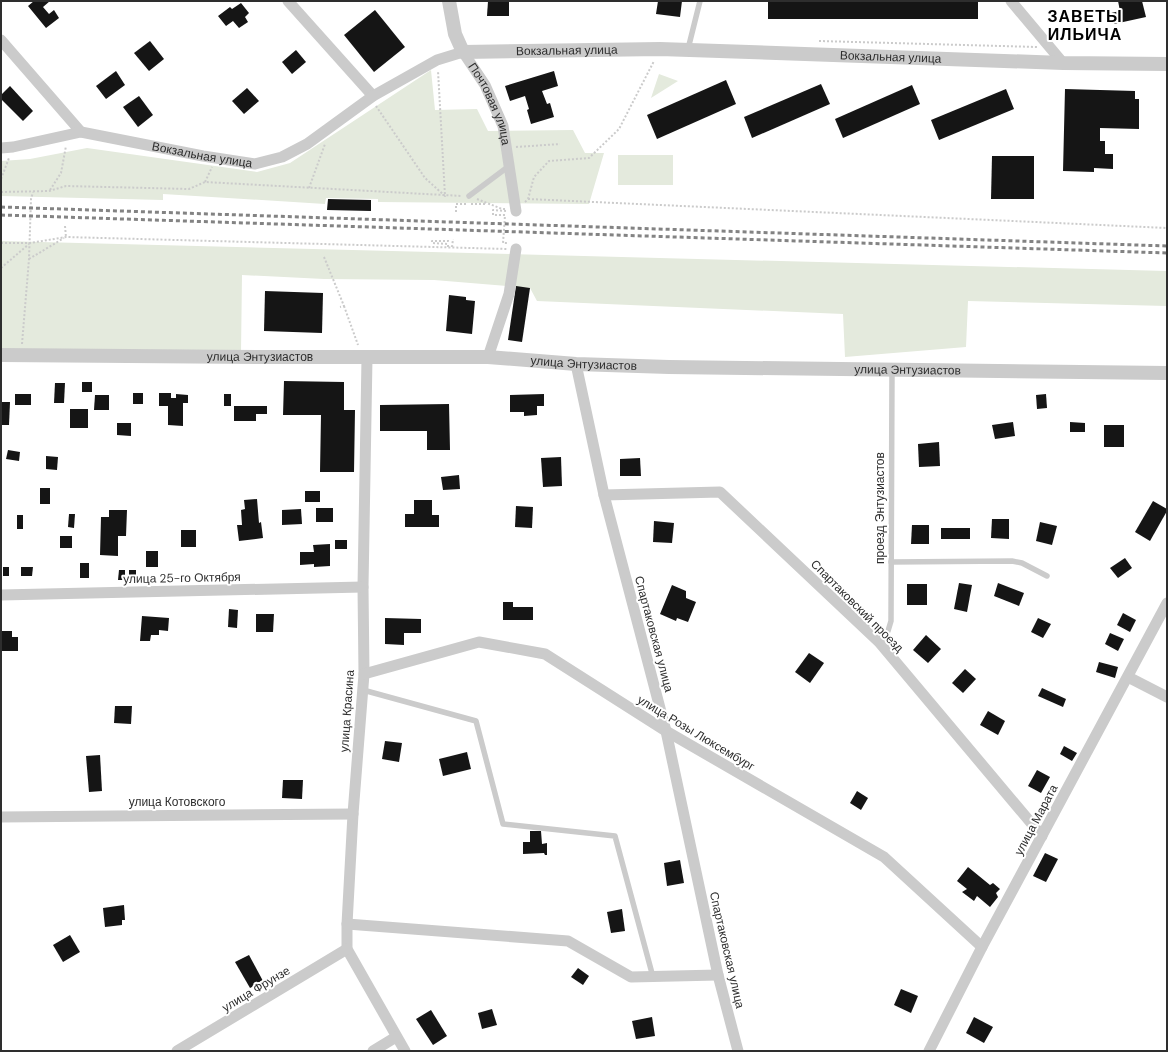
<svg xmlns="http://www.w3.org/2000/svg" width="1168" height="1052" font-family="'DM Sans',sans-serif">
  <style>
    .green { fill: #e4eadd }
    .building { fill: #151515 }
    .lines { fill: none; stroke-linecap: round; stroke-linejoin: round }
    .path { stroke: #cbcbcb; stroke-width: 2; stroke-dasharray: 2 2; stroke-linecap: butt }
    .service { stroke: #cbcbcb; stroke-width: 5.5 }
    .minor { stroke: #cbcbcb; stroke-width: 11 }
    .tertiary { stroke: #cbcbcb; stroke-width: 14 }
    .rail { stroke: #838383; stroke-width: 3; stroke-dasharray: 4 3; stroke-linecap: butt }
    .labels { text-anchor: middle; stroke-width: 4; stroke-linejoin: round; paint-order: stroke }
    .street-label { font-size: 12px; fill: #2e2e2e; stroke: #fff }
    .district-label { font-size: 16px; font-weight: bold; letter-spacing: 1px; fill: #000; stroke: #fff }
  </style>
  <rect width="100%" height="100%" fill="#fff"/>
  <g class="green">
    <polygon points="431,70 435,110 477,109 488,131 573,130 585,153 604,153 589,204 378,202 378,199 326,198 325,204 163,194 163,200 1,196 1,161 30,159 87,148 257,172 290,163"/>
    <polygon points="659,74 678,81 651,98"/>
    <rect x="618" y="155" width="55" height="30"/>
    <polygon points="1,241 1167,271 1167,306 968,301 966,347 845,357 843,314 537,301 530,288 434,280 324,279 242,275 241,352 1,349"/>
  </g>
  <g class="building">
    <polygon points="34,1 50,1 43,7 49,14 54,10 59,18 46,28 28,6"/>
    <polygon points="488,1 509,1 509,16 487,16"/>
    <polygon points="658,1 682,1 680,17 656,14"/>
    <rect x="768" y="1" width="210" height="18"/>
    <polygon points="1118,1 1142,1 1146,17 1114,24 1111,13 1120,11"/>
    <polygon points="241,3 249,13 245,17 248,22 239,28 233,21 226,26 218,16 230,7 232,9"/>
    <polygon points="375,10 405,47 374,72 344,35"/>
    <polygon points="150,41 164,59 149,71 134,53"/>
    <polygon points="296,50 306,62 292,74 282,62"/>
    <polygon points="116,71 125,85 106,99 96,86"/>
    <polygon points="554,71 558,86 542,91 547,104 550,103 554,117 531,124 527,110 529,109 525,96 510,101 505,86"/>
    <polygon points="726,80 736,104 657,139 647,115"/>
    <polygon points="821,84 830,104 752,138 744,117"/>
    <polygon points="912,85 920,104 843,138 835,119"/>
    <polygon points="10,86 33,111 23,121 1,99 1,95"/>
    <polygon points="247,88 259,101 244,114 232,101"/>
    <polygon points="1006,89 1014,109 939,140 931,120"/>
    <polygon points="1065,89 1135,91 1135,99 1139,99 1139,129 1100,128 1100,141 1105,141 1105,154 1113,154 1113,169 1094,168 1094,172 1063,171"/>
    <polygon points="139,96 153,115 138,127 123,107"/>
    <polygon points="992,156 1034,156 1034,199 991,199"/>
    <polygon points="328,199 371,200 371,211 327,210"/>
    <polygon points="516,286 530,288 522,342 508,340"/>
    <polygon points="265,291 323,293 322,333 264,331"/>
    <polygon points="449,295 466,297 466,300 475,301 472,334 446,331"/>
    <polygon points="284,381 344,382 344,410 355,410 354,472 320,472 321,415 283,415"/>
    <rect x="82" y="382" width="10" height="10"/>
    <polygon points="55,383 65,383 64,403 54,403"/>
    <rect x="133" y="393" width="10" height="11"/>
    <polygon points="159,393 171,393 171,398 176,398 176,394 188,395 188,403 183,403 183,426 168,425 168,406 159,406"/>
    <rect x="15" y="394" width="16" height="11"/>
    <rect x="224" y="394" width="7" height="12"/>
    <polygon points="544,394 544,406 537,406 537,415 524,416 524,412 510,412 510,395"/>
    <polygon points="1046,394 1047,408 1037,409 1036,395"/>
    <polygon points="95,395 109,395 109,410 94,410"/>
    <polygon points="1,402 10,402 9,425 1,425"/>
    <polygon points="449,404 450,450 427,450 427,431 380,431 380,405"/>
    <polygon points="234,406 267,406 267,414 256,414 256,421 234,421"/>
    <rect x="70" y="409" width="18" height="19"/>
    <polygon points="1013,422 1015,436 995,439 992,425"/>
    <polygon points="1070,422 1085,423 1085,432 1070,432"/>
    <polygon points="117,423 131,423 131,436 117,435"/>
    <rect x="1104" y="425" width="20" height="22"/>
    <polygon points="939,442 940,466 919,467 918,444"/>
    <polygon points="8,450 20,452 19,461 6,459"/>
    <polygon points="46,456 58,457 57,470 46,469"/>
    <polygon points="561,457 562,486 543,487 541,458"/>
    <polygon points="640,458 641,476 620,476 620,459"/>
    <polygon points="459,475 460,489 443,490 441,477"/>
    <rect x="40" y="488" width="10" height="16"/>
    <rect x="305" y="491" width="15" height="11"/>
    <polygon points="257,499 259,523 261,522 263,538 239,541 237,525 242,525 241,510 245,509 244,500"/>
    <polygon points="414,500 432,500 432,515 439,515 439,527 405,527 405,514 414,514"/>
    <polygon points="1153,501 1167,509 1167,511 1150,541 1135,532"/>
    <polygon points="516,506 533,507 532,528 515,527"/>
    <rect x="316" y="508" width="17" height="14"/>
    <polygon points="301,509 302,524 282,525 282,510"/>
    <polygon points="109,510 127,510 126,536 118,536 118,556 100,555 101,517 109,517"/>
    <polygon points="69,514 75,514 74,528 68,527"/>
    <rect x="17" y="515" width="6" height="14"/>
    <polygon points="992,519 1009,519 1009,539 991,538"/>
    <polygon points="654,521 674,523 672,543 653,542"/>
    <polygon points="1040,522 1057,526 1052,545 1036,541"/>
    <polygon points="912,525 929,525 929,544 911,544"/>
    <rect x="941" y="528" width="29" height="11"/>
    <rect x="181" y="530" width="15" height="17"/>
    <rect x="60" y="536" width="12" height="12"/>
    <rect x="335" y="540" width="12" height="9"/>
    <polygon points="330,544 330,566 314,567 314,564 300,565 300,552 314,552 313,545"/>
    <rect x="146" y="551" width="12" height="16"/>
    <polygon points="1125,558 1132,568 1118,578 1110,568"/>
    <rect x="80" y="563" width="9" height="15"/>
    <rect x="3" y="567" width="6" height="9"/>
    <polygon points="21,567 33,567 32,576 21,576"/>
    <polygon points="119,570 125,570 125,580 118,580"/>
    <rect x="129" y="570" width="7" height="8"/>
    <polygon points="959,583 972,585 967,612 954,609"/>
    <polygon points="998,583 1024,593 1019,606 994,596"/>
    <rect x="907" y="584" width="20" height="21"/>
    <polygon points="672,585 686,591 686,598 696,602 688,622 677,618 676,621 660,614"/>
    <polygon points="503,602 513,602 513,607 533,607 533,620 503,620"/>
    <polygon points="229,609 238,610 237,628 228,627"/>
    <polygon points="1123,613 1136,620 1130,632 1117,625"/>
    <polygon points="256,614 274,614 273,632 256,632"/>
    <polygon points="142,616 169,618 168,631 159,630 159,635 151,635 150,641 140,641"/>
    <polygon points="385,618 421,619 421,633 404,633 404,645 385,644"/>
    <polygon points="1038,618 1051,624 1043,638 1031,632"/>
    <polygon points="1,631 12,631 12,637 18,637 18,651 1,651"/>
    <polygon points="1110,633 1124,639 1118,651 1105,644"/>
    <polygon points="926,635 941,649 928,663 913,650"/>
    <polygon points="809,653 824,663 810,683 795,672"/>
    <polygon points="1099,662 1118,667 1115,678 1096,672"/>
    <polygon points="965,669 976,679 963,693 952,683"/>
    <polygon points="1042,688 1066,699 1063,707 1038,696"/>
    <polygon points="115,706 132,706 131,724 114,723"/>
    <polygon points="988,711 1005,721 998,735 980,725"/>
    <polygon points="385,741 402,743 399,762 382,759"/>
    <polygon points="1064,746 1077,753 1072,761 1060,754"/>
    <polygon points="467,752 471,769 443,776 439,759"/>
    <polygon points="100,755 102,791 89,792 86,756"/>
    <polygon points="1037,770 1050,777 1041,793 1028,786"/>
    <polygon points="283,780 303,780 302,799 282,798"/>
    <polygon points="857,791 868,798 861,810 850,803"/>
    <polygon points="530,831 541,831 542,844 547,843 547,855 545,855 544,853 523,854 523,842 530,842"/>
    <polygon points="1045,853 1058,859 1046,882 1033,876"/>
    <polygon points="680,860 684,883 667,886 664,863"/>
    <polygon points="968,867 990,885 993,883 1000,889 996,893 998,897 990,907 977,896 974,901 962,892 967,889 957,881"/>
    <polygon points="124,905 125,920 122,920 122,925 105,927 103,908"/>
    <polygon points="622,909 625,931 611,933 607,912"/>
    <polygon points="70,935 80,952 63,962 53,945"/>
    <polygon points="249,955 263,981 250,988 235,962"/>
    <polygon points="578,968 589,976 583,985 571,977"/>
    <polygon points="901,989 918,996 911,1013 894,1005"/>
    <polygon points="492,1009 497,1025 482,1029 478,1013"/>
    <polygon points="431,1010 447,1036 433,1045 416,1019"/>
    <polygon points="652,1017 655,1036 636,1039 632,1021"/>
    <polygon points="974,1017 993,1027 984,1043 966,1033"/>
  </g>
  <g class="lines">
    <g class="path">
      <polyline points="819,41 1037,47"/>
      <polyline points="376,106 425,178 445,196 438,71"/>
      <polyline points="516,147 560,144"/>
      <polyline points="1,179 9,158"/>
      <polyline points="205,182 212,167"/>
      <polyline points="309,188 325,144"/>
      <polyline points="50,190 61,173 66,146"/>
      <polyline points="1,192 49,191 66,186 189,189 205,182 462,196"/>
      <polyline points="477,199 502,209 505,209"/>
      <polyline points="528,199 1167,228"/>
      <polyline points="525,202 528,199 534,177 549,161 589,158 619,129 654,61"/>
      <polyline points="471,204 487,204"/>
      <polyline points="506,211 493,210 493,215 505,215 503,243 508,243"/>
      <polyline points="456,212 456,204 467,204"/>
      <polyline points="65,226 66,237"/>
      <polyline points="1,243 30,243 66,237 507,249"/>
      <polyline points="448,247 448,244 432,243 432,241 448,241 448,238"/>
      <polyline points="452,247 453,239"/>
      <polyline points="324,257 344,306 340,307"/>
      <polyline points="29,259 64,238"/>
      <polyline points="1,268 29,244"/>
      <polyline points="344,306 358,345"/>
      <polyline points="22,344 29,259 31,199 33,192"/>
    </g>
    <g class="service">
      <polyline points="688,49 700,1"/>
      <polyline points="469,196 509,166"/>
      <polyline points="891,562 1012,561 1022,563 1047,576"/>
      <polyline points="879,642 888,631 891,621 892,370"/>
      <polyline points="363,690 476,721 503,824 615,836 653,977"/>
    </g>
    <g class="minor">
      <polyline points="288,1 373,96"/>
      <polyline points="1011,1 1063,63"/>
      <polyline points="1,40 81,132"/>
      <path id="s1" d="M 1,148 L 13,147 L 81,132 L 203,156 L 255,164 L 282,157 L 307,144 L 373,96 L 437,60 L 463,52 L 485,85 L 503,126 L 516,211"/>
      <polyline points="488,357 509,294 516,249"/>
      <polyline points="367,358 363,587 364,674 353,814 347,924 347,949 405,1051"/>
      <polyline points="576,364 604,495 666,731 718,975 738,1051"/>
      <polyline points="604,495 720,492 879,642 1042,836"/>
      <polyline points="1,595 363,587"/>
      <polyline points="364,674 479,642 545,654 666,731 884,857 982,947"/>
      <polyline points="1128,677 1167,697"/>
      <polyline points="1,817 353,814"/>
      <polyline points="347,924 568,941 631,977 718,975"/>
      <polyline points="177,1051 347,949"/>
      <polyline points="373,1051 396,1037"/>
      <polyline points="929,1051 982,947 1167,603"/>
    </g>
    <g class="tertiary">
      <path id="s2" d="M 449,1 L 455,34 L 463,52 L 660,49 L 1063,63 L 1167,64"/>
      <path id="s3" d="M 1,355 L 267,357 L 488,357 L 576,364 L 669,367 L 1167,373"/>
    </g>
    <g class="rail">
      <polyline points="1,207 1167,246"/>
      <polyline points="1,215 1167,253"/>
    </g>
  </g>
  <g class="labels">
    <g class="street-label">
      <text dy="4" stroke="none"><textPath href="#s2" startOffset="157">Вокзальная улица</textPath></text>
      <text dy="4" stroke="none"><textPath href="#s2" startOffset="481">Вокзальная улица</textPath></text>
      <text dy="4" stroke="none"><textPath href="#s1" startOffset="556">Почтовая улица</textPath></text>
      <text dy="4" stroke="none"><textPath href="#s1" startOffset="205">Вокзальная улица</textPath></text>
      <text dy="4" stroke="none"><textPath href="#s3" startOffset="259">улица Энтузиастов</textPath></text>
      <text dy="4" stroke="none"><textPath href="#s3" startOffset="583">улица Энтузиастов</textPath></text>
      <text dy="4" stroke="none"><textPath href="#s3" startOffset="907">улица Энтузиастов</textPath></text>
      <text transform="translate(880 508) rotate(-90)" y="4">проезд Энтузиастов</text>
      <text transform="translate(182 578) rotate(-1)" y="4">улица 25-го Октября</text>
      <text transform="translate(857 606) rotate(45)" y="4">Спартаковский проезд</text>
      <text transform="translate(654 634) rotate(75)" y="4">Спартаковская улица</text>
      <text transform="translate(347 711) rotate(-86)" y="4">улица Красина</text>
      <text transform="translate(696 733) rotate(31)" y="4">улица Розы Люксембург</text>
      <text x="177" y="806">улица Котовского</text>
      <text transform="translate(1036 820) rotate(-62)" y="4">улица Марата</text>
      <text transform="translate(727 950) rotate(77)" y="4">Спартаковская улица</text>
      <text transform="translate(256 989) rotate(-31)" y="4">улица Фрунзе</text>
    </g>
    <g class="district-label">
      <text x="1085" y="22">ЗАВЕТЫ<tspan x="1085" dy="18">ИЛЬИЧА</tspan></text>
    </g>
  </g>
  <rect width="1168" height="1052" fill="none" stroke="#2e2e2e" stroke-width="4"/>
</svg>
